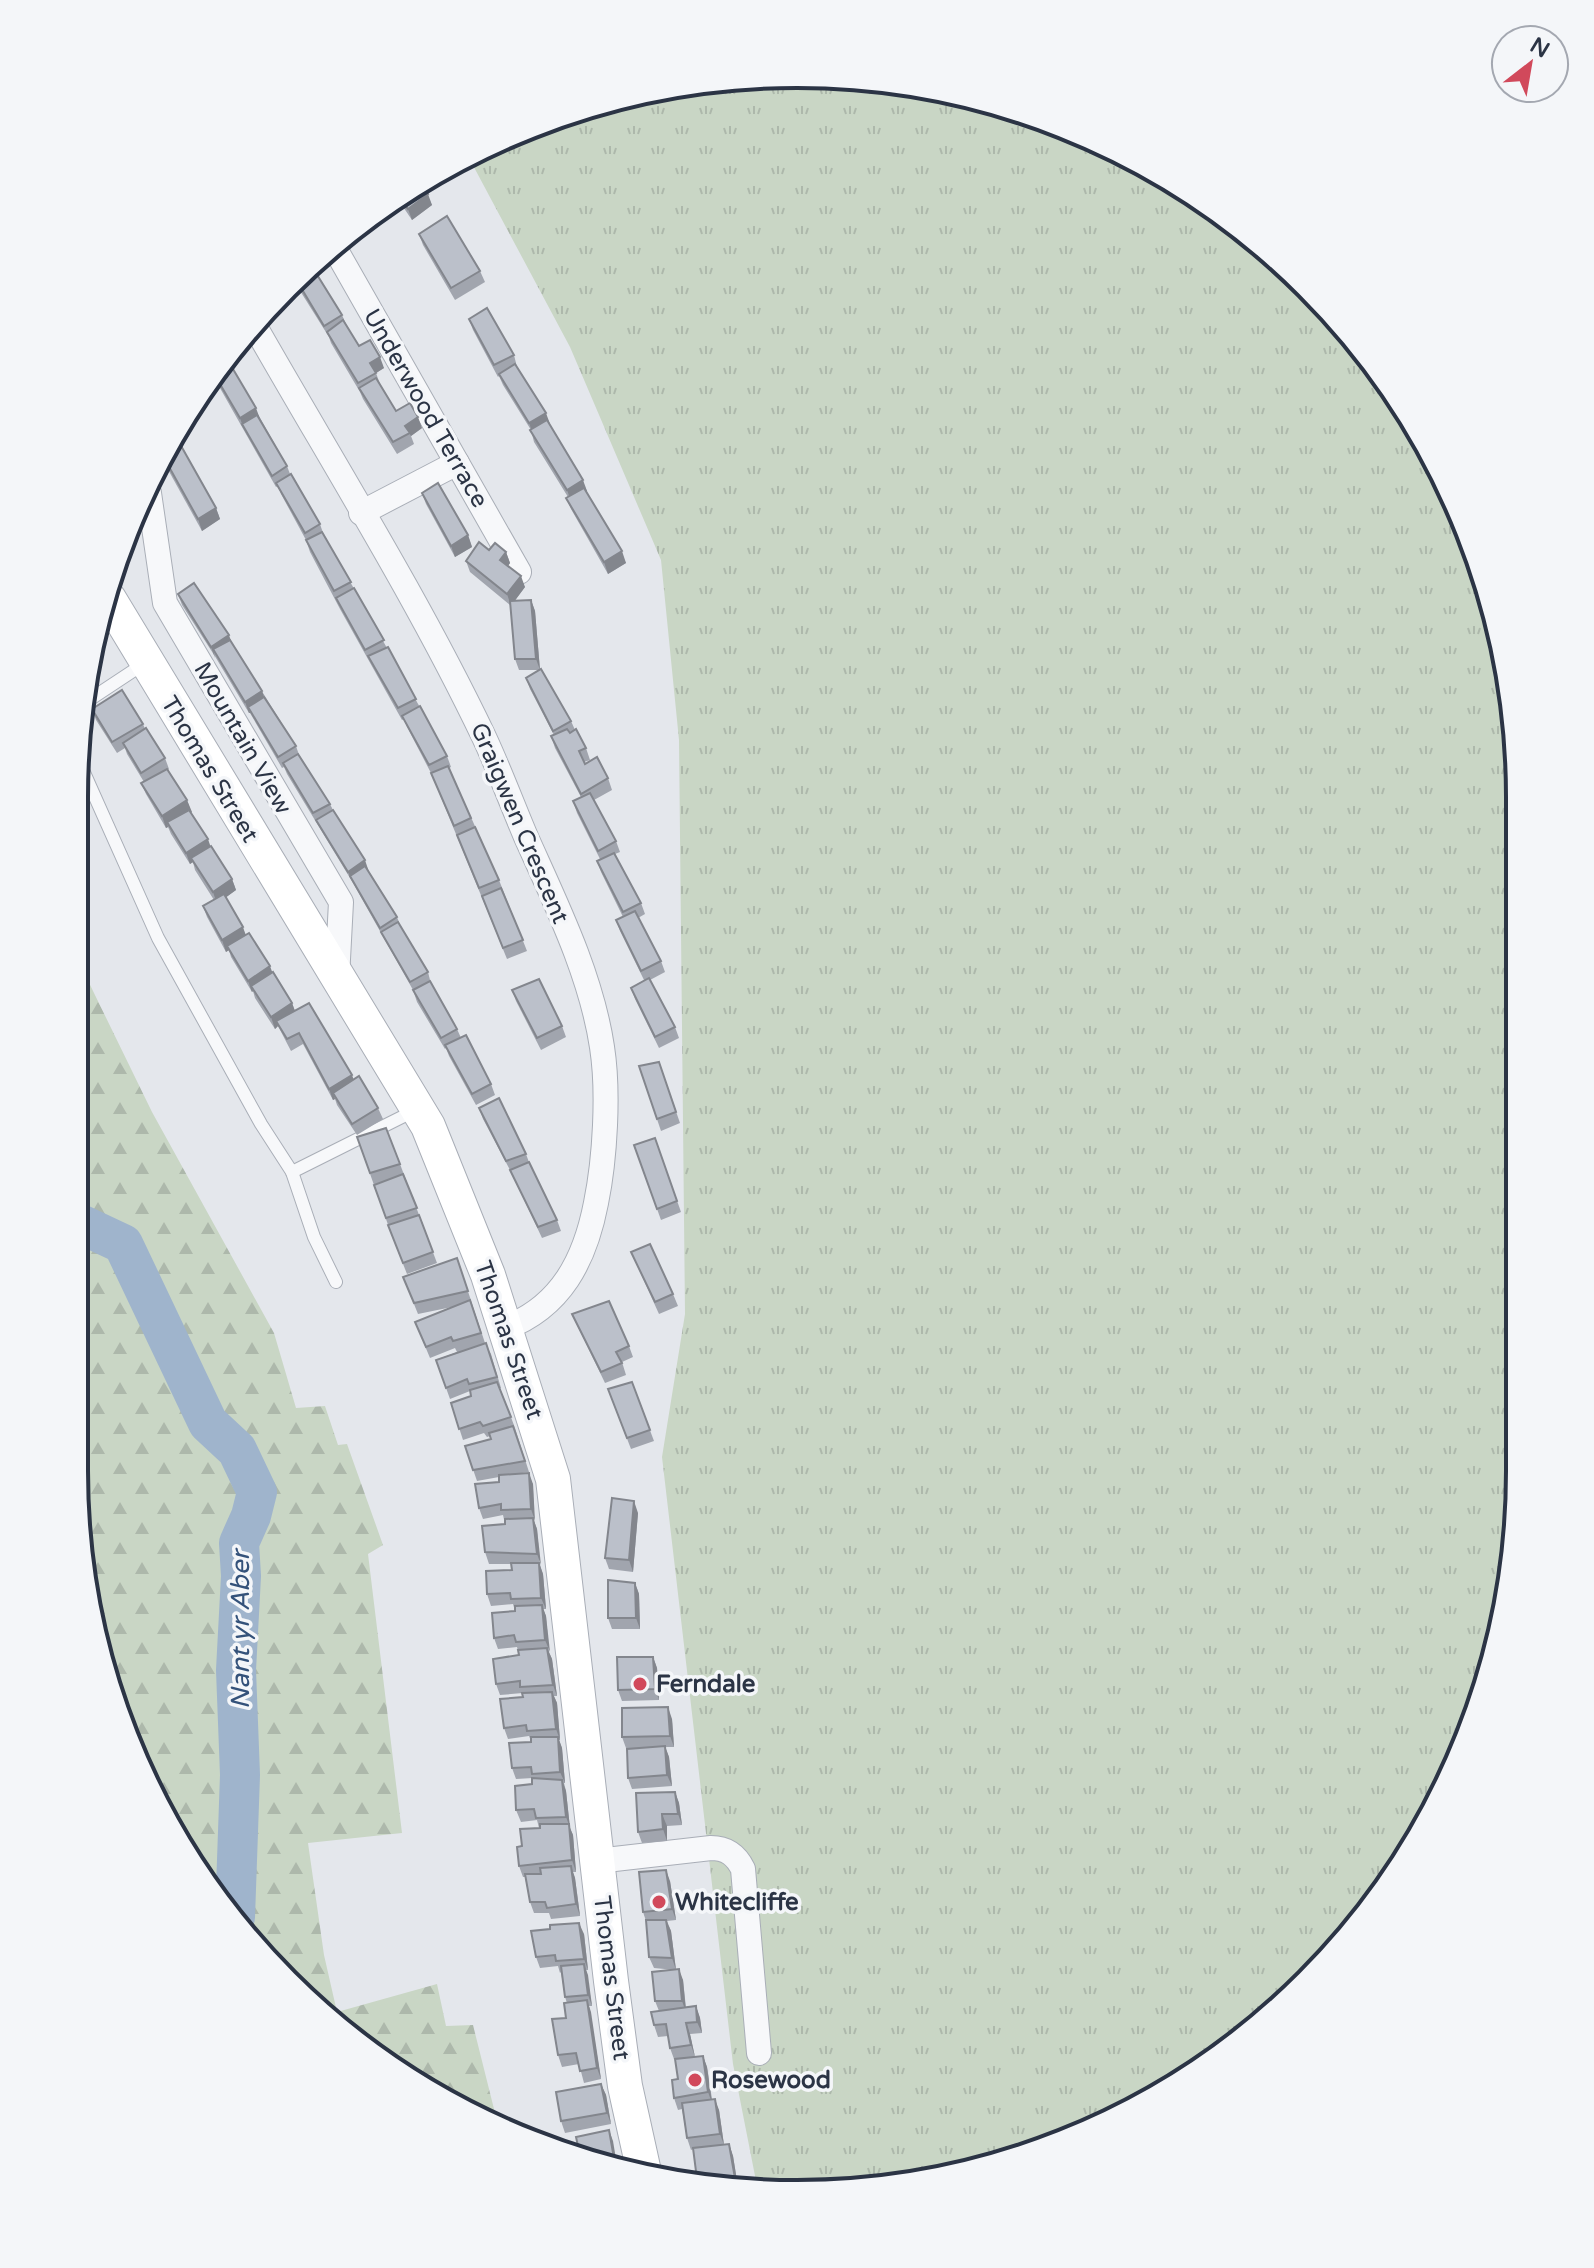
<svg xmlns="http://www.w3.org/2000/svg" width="1594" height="2268" font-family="'Varela Round',sans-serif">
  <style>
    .grass { fill: url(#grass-tufts) }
    .forest { fill: url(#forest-firs) }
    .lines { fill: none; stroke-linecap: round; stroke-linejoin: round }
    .river { stroke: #9fb4cc; stroke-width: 40 }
    .service-casing { stroke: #a9aeb7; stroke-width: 14 }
    .minor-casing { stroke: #a9aeb7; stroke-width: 26 }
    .secondary-casing { stroke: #a9aeb7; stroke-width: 36 }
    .service { stroke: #f7f8fa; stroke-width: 12 }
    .minor { stroke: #f7f8fa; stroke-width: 24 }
    .secondary { stroke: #fff; stroke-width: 34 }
    .wall { fill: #a1a5ae }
    .shaded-wall { fill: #83868d }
    .building { fill: #bbc0ca; stroke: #83868d; stroke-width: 2 }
    .poi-dot { fill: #d1495b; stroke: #f4f6f9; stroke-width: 3 }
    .labels { text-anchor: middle; stroke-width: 7; stroke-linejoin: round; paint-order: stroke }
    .street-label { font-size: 24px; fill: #2b3445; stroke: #f4f6f9 }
    .poi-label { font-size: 24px; font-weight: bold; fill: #2b3445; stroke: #f4f6f9; text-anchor: start }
    .water-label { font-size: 26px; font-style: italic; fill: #34527a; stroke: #f4f6f9 }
    .rim { fill: none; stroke: #2b3445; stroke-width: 4 }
  </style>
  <defs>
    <pattern id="grass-tufts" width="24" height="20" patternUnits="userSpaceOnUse" patternTransform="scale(2)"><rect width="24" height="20" fill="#c9d6c5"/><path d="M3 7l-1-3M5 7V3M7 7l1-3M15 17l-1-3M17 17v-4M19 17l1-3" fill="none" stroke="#adb8ab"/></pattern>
    <pattern id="forest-firs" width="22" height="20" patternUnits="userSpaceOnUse" patternTransform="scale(2)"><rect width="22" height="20" fill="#c9d6c5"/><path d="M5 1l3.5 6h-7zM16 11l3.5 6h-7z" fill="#adb8ab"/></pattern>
  </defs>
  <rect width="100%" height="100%" fill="#e4e7ec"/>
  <polygon class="grass" points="844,76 984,99 1116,148 1237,223 1340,320 1446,478 1514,702 1518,1518 1495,1658 1446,1790 1371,1911 1274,2014 1117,2119 938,2180 757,2186 733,2064 662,1457 685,1314 679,740 661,560 570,347 468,156 564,113 702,80"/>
  <polygon class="forest" points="74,952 152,1112 274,1333 296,1408 325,1406 338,1445 347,1444 383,1545 368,1554 402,1833 308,1843 324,1955 337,2012 437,1984 446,2026 473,2025 498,2125 321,2015 196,1872 99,1659 74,1471"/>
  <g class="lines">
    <polyline class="river" points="74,1221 123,1244 208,1423 237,1450 257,1492 251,1516 239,1543 241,1576 236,1670 240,1775 235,1917"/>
    <defs>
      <g id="service">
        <polyline points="83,704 145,663"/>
        <polyline points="78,759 158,938 261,1124 292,1172 314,1237 336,1282"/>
        <polyline points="292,1172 414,1111"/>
      </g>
      <g id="minor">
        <polyline points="333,245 519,572"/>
        <path d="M 257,330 C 334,465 417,597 484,737 C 499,769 512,804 526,837 C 556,904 591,974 602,1047 C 609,1092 605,1159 596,1203 C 585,1260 561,1307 505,1328"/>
        <polyline points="149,493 165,603 341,902 337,978"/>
        <polyline points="361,513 457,463"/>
        <path d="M 597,1861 L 711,1848 C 727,1848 736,1855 743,1869 L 759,2053"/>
      </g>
      <polyline id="secondary" points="109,599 428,1126 488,1275 553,1479 611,1981 625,2086 644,2172"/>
    </defs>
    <use href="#service" class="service-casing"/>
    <use href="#minor" class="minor-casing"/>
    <use href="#secondary" class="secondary-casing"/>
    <use href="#service" class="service"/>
    <use href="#minor" class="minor"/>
    <use href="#secondary" class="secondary"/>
  </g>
  <g class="wall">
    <polygon points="420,182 432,205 412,220 397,198"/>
    <polygon points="419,234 480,271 485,282 455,300 423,245"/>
    <polygon points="311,264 342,315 346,324 359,346 384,368 376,373 380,384 396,411 422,428 411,436 414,444 397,454 363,399 360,392 331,343 329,337 297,286 296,283"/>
    <polygon points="469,319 514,355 517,367 587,491 586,492 626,563 608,574 571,509 566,498 568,497 534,442 531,430 503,385 499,376 498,377 473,330"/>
    <polygon points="230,364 287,466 290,474 320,524 323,533 447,756 451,767 449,768 499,880 527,951 507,959 431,773 407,727 404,719 402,720 340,609 310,552 306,540 281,494 278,486 276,487 216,381"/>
    <polygon points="163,457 216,508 220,519 202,531 166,466"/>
    <polygon points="422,493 468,535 472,547 455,557 426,504"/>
    <polygon points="489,550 506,552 510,563 508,566 525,587 515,600 531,600 535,611 540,670 571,721 575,730 586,748 590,760 584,762 585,764 608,778 612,790 594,800 616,841 620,852 615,854 641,903 645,914 638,918 661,961 665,972 650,980 675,1027 679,1038 659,1048 635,999 631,988 644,980 620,931 616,920 623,917 601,872 597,861 600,859 577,813 573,801 581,797 555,748 551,736 554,735 530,689 526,678 539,670 519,670 515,659 510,605 470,572 466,561"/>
    <polygon points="178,594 232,643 296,746 299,755 330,804 333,810 369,872 397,917 400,925 428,972 431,984 457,1029 461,1038 491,1084 495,1095 476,1105 449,1056 446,1048 445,1049 417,1002 413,990 353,883 287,774 284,767 282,768 250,713 249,713 216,658 182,605"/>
    <polygon points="92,709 143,724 145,729 165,758 169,769 168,770 187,800 191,812 210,846 232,879 236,890 226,897 246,935 272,973 292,1003 295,1011 378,1108 383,1119 357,1135 337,1105 335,1099 333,1100 303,1044 291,1051 278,1026 275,1029 255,998 253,991 252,992 231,957 229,950 226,952 207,917 203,906 214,900 195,870 193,862 190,864 171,834 168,827 166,828 146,794 141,783 144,782 127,754 125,748 117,753 96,720"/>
    <polygon points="512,990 562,1026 566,1037 541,1050 516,1001"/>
    <polygon points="659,1062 680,1123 661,1131 639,1066"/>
    <polygon points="479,1108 526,1154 530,1165 557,1220 561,1231 542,1238 511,1172 483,1119"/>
    <polygon points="357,1137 400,1164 437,1263 407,1274 392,1236"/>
    <polygon points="655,1138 681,1212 661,1220 634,1145"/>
    <polygon points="631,1252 673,1294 678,1306 659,1314"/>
    <polygon points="457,1258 485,1343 491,1354 501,1388 500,1388 515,1428 529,1472 522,1473 533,1484 534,1521 537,1529 540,1565 543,1574 546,1609 543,1609 546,1616 549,1652 552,1659 557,1696 554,1696 557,1703 560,1740 559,1740 562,1748 565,1783 564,1783 566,1791 570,1828 573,1835 576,1872 573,1872 575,1878 580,1916 551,1919 549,1913 534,1913 530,1902 525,1877 523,1877 519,1866 522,1846 539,1828 537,1820 521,1822 516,1810 532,1784 533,1778 516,1779 512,1768 531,1741 529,1736 508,1739 504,1728 523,1697 523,1693 500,1695 496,1684 519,1655 517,1647 498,1649 494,1638 515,1611 513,1604 491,1606 487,1594 512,1570 511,1564 489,1564 485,1552 505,1524 503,1515 483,1519 479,1508 499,1482 499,1477 477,1481 465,1446 491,1439 490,1436 487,1437 484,1433 463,1440 451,1403 471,1396 470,1391 450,1399 436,1360 457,1352 455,1348 430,1358 415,1322 452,1307 418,1314 403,1277"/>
    <polygon points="572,1314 629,1346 633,1357 622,1362 626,1375 605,1383 577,1325"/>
    <polygon points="632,1382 654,1441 631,1449 608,1389"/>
    <polygon points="638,1513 633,1572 609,1569 605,1558"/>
    <polygon points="635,1583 639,1594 640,1629 612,1629 608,1618"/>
    <polygon points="653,1657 657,1668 659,1700 622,1701 618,1690"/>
    <polygon points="672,1719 674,1747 665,1747 669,1757 672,1786 632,1789 628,1778 644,1748 626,1748 622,1737"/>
    <polygon points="675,1792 679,1803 682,1825 667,1826 667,1841 642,1843 638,1832"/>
    <polygon points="670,1881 676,1920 667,1921 671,1931 676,1970 683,1980 686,2008 696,2006 700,2018 702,2033 690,2034 695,2057 674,2059 670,2048 668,2036 658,2037 654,2025 659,2011 655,2001 675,1970 654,1968 649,1957 646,1921 643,1912"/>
    <polygon points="584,1934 588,1970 586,1970 592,2006 589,2006 601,2079 584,2083 579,2064 562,2067 558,2055 566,2018 567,2003 565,1997 561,1972 560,1973 558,1966 540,1968 536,1957"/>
    <polygon points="703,2056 707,2067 712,2099 719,2110 724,2145 729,2144 733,2156 738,2187 703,2188 698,2187 693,2149 691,2150 687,2138 682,2109 678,2110 674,2098 678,2079"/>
    <polygon points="601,2084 606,2095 611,2124 565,2133 561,2121"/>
  </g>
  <g class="shaded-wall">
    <polygon points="428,194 432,205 412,220 408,209"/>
    <polygon points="380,357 384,368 376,373 370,363"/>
    <polygon points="256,408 260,419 242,424 244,430 240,418"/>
    <polygon points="546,413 550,424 533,434 529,423"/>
    <polygon points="418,417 422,428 411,436 405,426"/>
    <polygon points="583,480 587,491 571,501 567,490"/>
    <polygon points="216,508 220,519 202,531 198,519"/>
    <polygon points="468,535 472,547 455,557 451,546"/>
    <polygon points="622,551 626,563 608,574 604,562"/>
    <polygon points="506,552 510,563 504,571 500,560"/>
    <polygon points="521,576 525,587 511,606 507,594"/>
    <polygon points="531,600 535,611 540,670 536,659"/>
    <polygon points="229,635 233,647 213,649 215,658 211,647"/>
    <polygon points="262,691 266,702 248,707 250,713 249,713 245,702"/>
    <polygon points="187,800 192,812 169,826 167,822 168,827 166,828 162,816"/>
    <polygon points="208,839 212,851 191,858 193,862 190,864 186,853"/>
    <polygon points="365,860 369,872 350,876 353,883 348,872"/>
    <polygon points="232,879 236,890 217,904 213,892"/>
    <polygon points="243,927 247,939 227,946 229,950 226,952 222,940"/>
    <polygon points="270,966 274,977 251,986 253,991 252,992 248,981"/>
    <polygon points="292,1003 296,1014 276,1021 278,1026 275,1029 271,1017"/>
    <polygon points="352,1075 356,1086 333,1093 335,1099 333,1100 329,1089"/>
    <polygon points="529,1473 533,1484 535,1521 531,1509"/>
    <polygon points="634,1501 638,1513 633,1572 629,1560"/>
    <polygon points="533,1518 537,1529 541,1565 537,1554"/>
    <polygon points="539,1563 543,1574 546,1609 541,1598"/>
    <polygon points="635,1583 639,1594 640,1629 636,1618"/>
    <polygon points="542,1605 546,1616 550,1652 545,1640"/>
    <polygon points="547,1648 552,1659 557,1696 553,1685"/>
    <polygon points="653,1657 657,1668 659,1700 655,1689"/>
    <polygon points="552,1692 557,1703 560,1740 556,1729"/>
    <polygon points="668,1707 672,1719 674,1747 670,1736"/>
    <polygon points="558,1737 562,1748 565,1783 560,1772"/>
    <polygon points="665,1746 669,1757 672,1786 667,1775"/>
    <polygon points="562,1780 566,1791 570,1828 573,1835 576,1872 572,1860 569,1825 566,1817"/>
    <polygon points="675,1792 679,1803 682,1825 678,1814"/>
    <polygon points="662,1814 667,1826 667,1841 663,1829"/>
    <polygon points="571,1866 575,1878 580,1916 576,1904"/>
    <polygon points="666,1870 670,1881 676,1920 672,1909"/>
    <polygon points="666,1920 671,1931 676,1970 672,1958"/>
    <polygon points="579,1923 584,1934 588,1970 584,1959"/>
    <polygon points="584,1964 588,1975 592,2006 588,1995"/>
    <polygon points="679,1969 683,1980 686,2012 682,2001"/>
    <polygon points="587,2000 591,2012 601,2079 597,2068"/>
    <polygon points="696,2006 700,2018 702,2033 697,2022"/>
    <polygon points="686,2023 690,2034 695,2057 691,2045"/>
    <polygon points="703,2056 707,2067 712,2103 708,2092"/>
    <polygon points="601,2084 606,2095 611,2124 607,2113"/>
    <polygon points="715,2099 719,2110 724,2145 720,2134"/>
    <polygon points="609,2130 613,2141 617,2165 615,2164"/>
    <polygon points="729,2144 733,2156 738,2187 737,2187 736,2184"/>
  </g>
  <g class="building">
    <polygon points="420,182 428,194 408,209 399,197"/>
    <polygon points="447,216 480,271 451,288 419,234"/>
    <polygon points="311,265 342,315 324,326 297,281"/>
    <polygon points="487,308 514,355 494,365 469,319"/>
    <polygon points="343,320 359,346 370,340 380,357 370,363 376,373 358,383 327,332"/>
    <polygon points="230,364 256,408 240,418 217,379"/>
    <polygon points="515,364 546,413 529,423 499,374"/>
    <polygon points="376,378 396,411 410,403 418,417 405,426 410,433 393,442 359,388"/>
    <polygon points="257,415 287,466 272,476 242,424"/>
    <polygon points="547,420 583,480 567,490 530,430"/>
    <polygon points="180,444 216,508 198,519 163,456 164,454"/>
    <polygon points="291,474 320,524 305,533 276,483"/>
    <polygon points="438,483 468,535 451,546 422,493"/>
    <polygon points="584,488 622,551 604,562 566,498"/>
    <polygon points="322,532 351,582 334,591 306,540"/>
    <polygon points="479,542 489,550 495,543 506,552 500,560 521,576 507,594 466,561"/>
    <polygon points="194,583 229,635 211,647 178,594"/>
    <polygon points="354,588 384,640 365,650 336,598"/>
    <polygon points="531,600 536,659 515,659 510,601"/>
    <polygon points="230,640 262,691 245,702 213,649"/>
    <polygon points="388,647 416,699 398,708 368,656"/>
    <polygon points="541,669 571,721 553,731 526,678"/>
    <polygon points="122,690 143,724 112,742 92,709"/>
    <polygon points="264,697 296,746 278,757 248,707"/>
    <polygon points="420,706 447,756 429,765 402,716"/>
    <polygon points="146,728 165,758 141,773 123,743"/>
    <polygon points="567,729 570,733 576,729 586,748 579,751 585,764 597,757 608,778 581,794 551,736"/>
    <polygon points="298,754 330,804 313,813 283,763"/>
    <polygon points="448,766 471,818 454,826 431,773"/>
    <polygon points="167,769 187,800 162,816 141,783"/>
    <polygon points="590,793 616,841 598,851 573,801"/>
    <polygon points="189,810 208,839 186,853 167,822"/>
    <polygon points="333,810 365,860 348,872 316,820"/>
    <polygon points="475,827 499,880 479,888 457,835"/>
    <polygon points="211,846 232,879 213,892 191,858"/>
    <polygon points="614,853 641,903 623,912 597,861"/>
    <polygon points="365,866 397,917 380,928 350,876"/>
    <polygon points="501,888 523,940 503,948 482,896"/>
    <polygon points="224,894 243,927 222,940 203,906"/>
    <polygon points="635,911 661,961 641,971 616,920"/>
    <polygon points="398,922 428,972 410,982 381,932"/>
    <polygon points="249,933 270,966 248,981 227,946"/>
    <polygon points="273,972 292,1003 271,1017 251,986"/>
    <polygon points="649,978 675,1027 655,1037 631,988"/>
    <polygon points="539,979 562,1026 537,1038 512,990"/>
    <polygon points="430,981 457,1029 441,1038 413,990"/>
    <polygon points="309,1003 352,1075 329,1089 299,1033 287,1039 276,1021"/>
    <polygon points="466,1035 491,1084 472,1094 445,1045"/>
    <polygon points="659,1062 676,1112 657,1119 639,1066"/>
    <polygon points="359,1076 378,1108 352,1124 333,1093"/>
    <polygon points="499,1098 526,1154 506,1161 479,1108"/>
    <polygon points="386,1128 400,1164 370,1173 357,1137"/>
    <polygon points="655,1138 677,1201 657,1209 634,1145"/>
    <polygon points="529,1162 557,1220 538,1227 510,1170"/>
    <polygon points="403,1174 417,1208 386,1218 374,1185"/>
    <polygon points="419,1215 433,1252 403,1263 388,1225"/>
    <polygon points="650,1244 673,1294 655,1302 631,1252"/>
    <polygon points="457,1258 468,1291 414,1303 403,1277"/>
    <polygon points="470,1300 481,1333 453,1341 451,1337 426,1347 415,1322"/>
    <polygon points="609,1301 629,1346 616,1352 622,1363 601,1372 572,1314"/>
    <polygon points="486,1343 497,1377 469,1384 467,1379 446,1388 436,1360"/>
    <polygon points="497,1382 511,1417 483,1426 480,1422 459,1429 451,1403 471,1396 470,1390"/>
    <polygon points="632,1382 650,1430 627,1438 608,1389"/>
    <polygon points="513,1426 525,1461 473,1470 465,1446 491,1439 489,1433"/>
    <polygon points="529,1473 531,1509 501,1510 501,1504 479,1508 475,1484 499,1482 499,1475"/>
    <polygon points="612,1498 634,1501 629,1560 605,1558"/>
    <polygon points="533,1518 537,1554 485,1552 482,1526 505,1524 505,1519"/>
    <polygon points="511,1563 539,1563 541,1598 511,1599 510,1593 487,1594 486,1571 512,1570"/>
    <polygon points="608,1580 635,1583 636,1618 608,1618"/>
    <polygon points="542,1605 545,1640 516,1642 514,1635 494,1638 492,1613 515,1611 515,1606"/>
    <polygon points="547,1648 553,1685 520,1687 520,1681 496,1684 493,1659 519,1655 518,1650"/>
    <polygon points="617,1657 653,1657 655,1689 618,1690"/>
    <polygon points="552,1692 556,1729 527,1731 526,1725 504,1728 500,1699 523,1697 522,1693"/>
    <polygon points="668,1707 670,1736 622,1737 622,1708"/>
    <polygon points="531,1737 558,1737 560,1772 532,1774 531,1767 512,1768 509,1743 531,1742"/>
    <polygon points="665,1746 667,1775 628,1778 627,1749"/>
    <polygon points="532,1778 562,1780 566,1817 536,1818 534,1809 516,1810 515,1786 532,1784"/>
    <polygon points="675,1792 678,1814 662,1814 663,1829 638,1832 636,1793"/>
    <polygon points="540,1824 569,1824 572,1860 519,1866 517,1847 522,1846 520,1829 540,1828"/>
    <polygon points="571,1866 576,1904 547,1908 545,1902 530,1902 525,1874 541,1874 540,1868"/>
    <polygon points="666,1870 672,1909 643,1912 639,1872"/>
    <polygon points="646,1920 666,1920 672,1958 649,1957"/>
    <polygon points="579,1923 584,1959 556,1961 555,1955 536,1957 531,1931 550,1929 550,1925"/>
    <polygon points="584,1964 588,1995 565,1997 561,1966"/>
    <polygon points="679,1969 682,2001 655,2001 652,1972"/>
    <polygon points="587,2000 597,2068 580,2071 576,2053 558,2055 552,2019 566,2018 564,2003"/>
    <polygon points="696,2006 697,2022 686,2023 691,2045 670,2048 666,2024 654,2025 651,2012"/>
    <polygon points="703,2056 708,2092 674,2098 672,2080 678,2079 675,2059"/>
    <polygon points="601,2084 607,2113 561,2121 556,2092"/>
    <polygon points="715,2099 720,2134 687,2138 682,2103"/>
    <polygon points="609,2130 615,2164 580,2155 576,2137"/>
    <polygon points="729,2144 736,2184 698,2187 693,2148"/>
  </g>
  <g class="poi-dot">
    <circle cx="640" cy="1684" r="8"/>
    <circle cx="659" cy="1902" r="8"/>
    <circle cx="695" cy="2080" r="8"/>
  </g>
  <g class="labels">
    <g class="street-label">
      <text transform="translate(426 408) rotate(60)" y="8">Underwood Terrace</text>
      <text transform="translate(243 738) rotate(60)" y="8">Mountain View</text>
      <text transform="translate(210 769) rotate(59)" y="8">Thomas Street</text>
      <text transform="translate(520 823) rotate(67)" y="8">Graigwen Crescent</text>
      <text transform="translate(509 1340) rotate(71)" y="8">Thomas Street</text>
      <text transform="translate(612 1978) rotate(83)" y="8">Thomas Street</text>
    </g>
    <g class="poi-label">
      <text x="656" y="1692">Ferndale</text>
      <text x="675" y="1910">Whitecliffe</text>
      <text x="711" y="2088">Rosewood</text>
    </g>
    <g class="water-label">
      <text transform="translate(240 1630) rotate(-90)" y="9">Nant yr Aber</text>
    </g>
  </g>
  <path d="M0 0H1594V2268H0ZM797 88H797A709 709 0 0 1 1506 797V1471A709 709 0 0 1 797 2180H797A709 709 0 0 1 88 1471V797A709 709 0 0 1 797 88Z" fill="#f4f6f9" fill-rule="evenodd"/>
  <path class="rim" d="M797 88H797A709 709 0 0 1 1506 797V1471A709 709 0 0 1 797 2180H797A709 709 0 0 1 88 1471V797A709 709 0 0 1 797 88Z"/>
  <g transform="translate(1530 64) rotate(31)"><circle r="38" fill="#f4f6f9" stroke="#a4a8b1" stroke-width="2"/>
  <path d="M0-6L14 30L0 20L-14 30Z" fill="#d1495b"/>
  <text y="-12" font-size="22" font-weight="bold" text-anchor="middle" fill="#2b3445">N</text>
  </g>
</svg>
